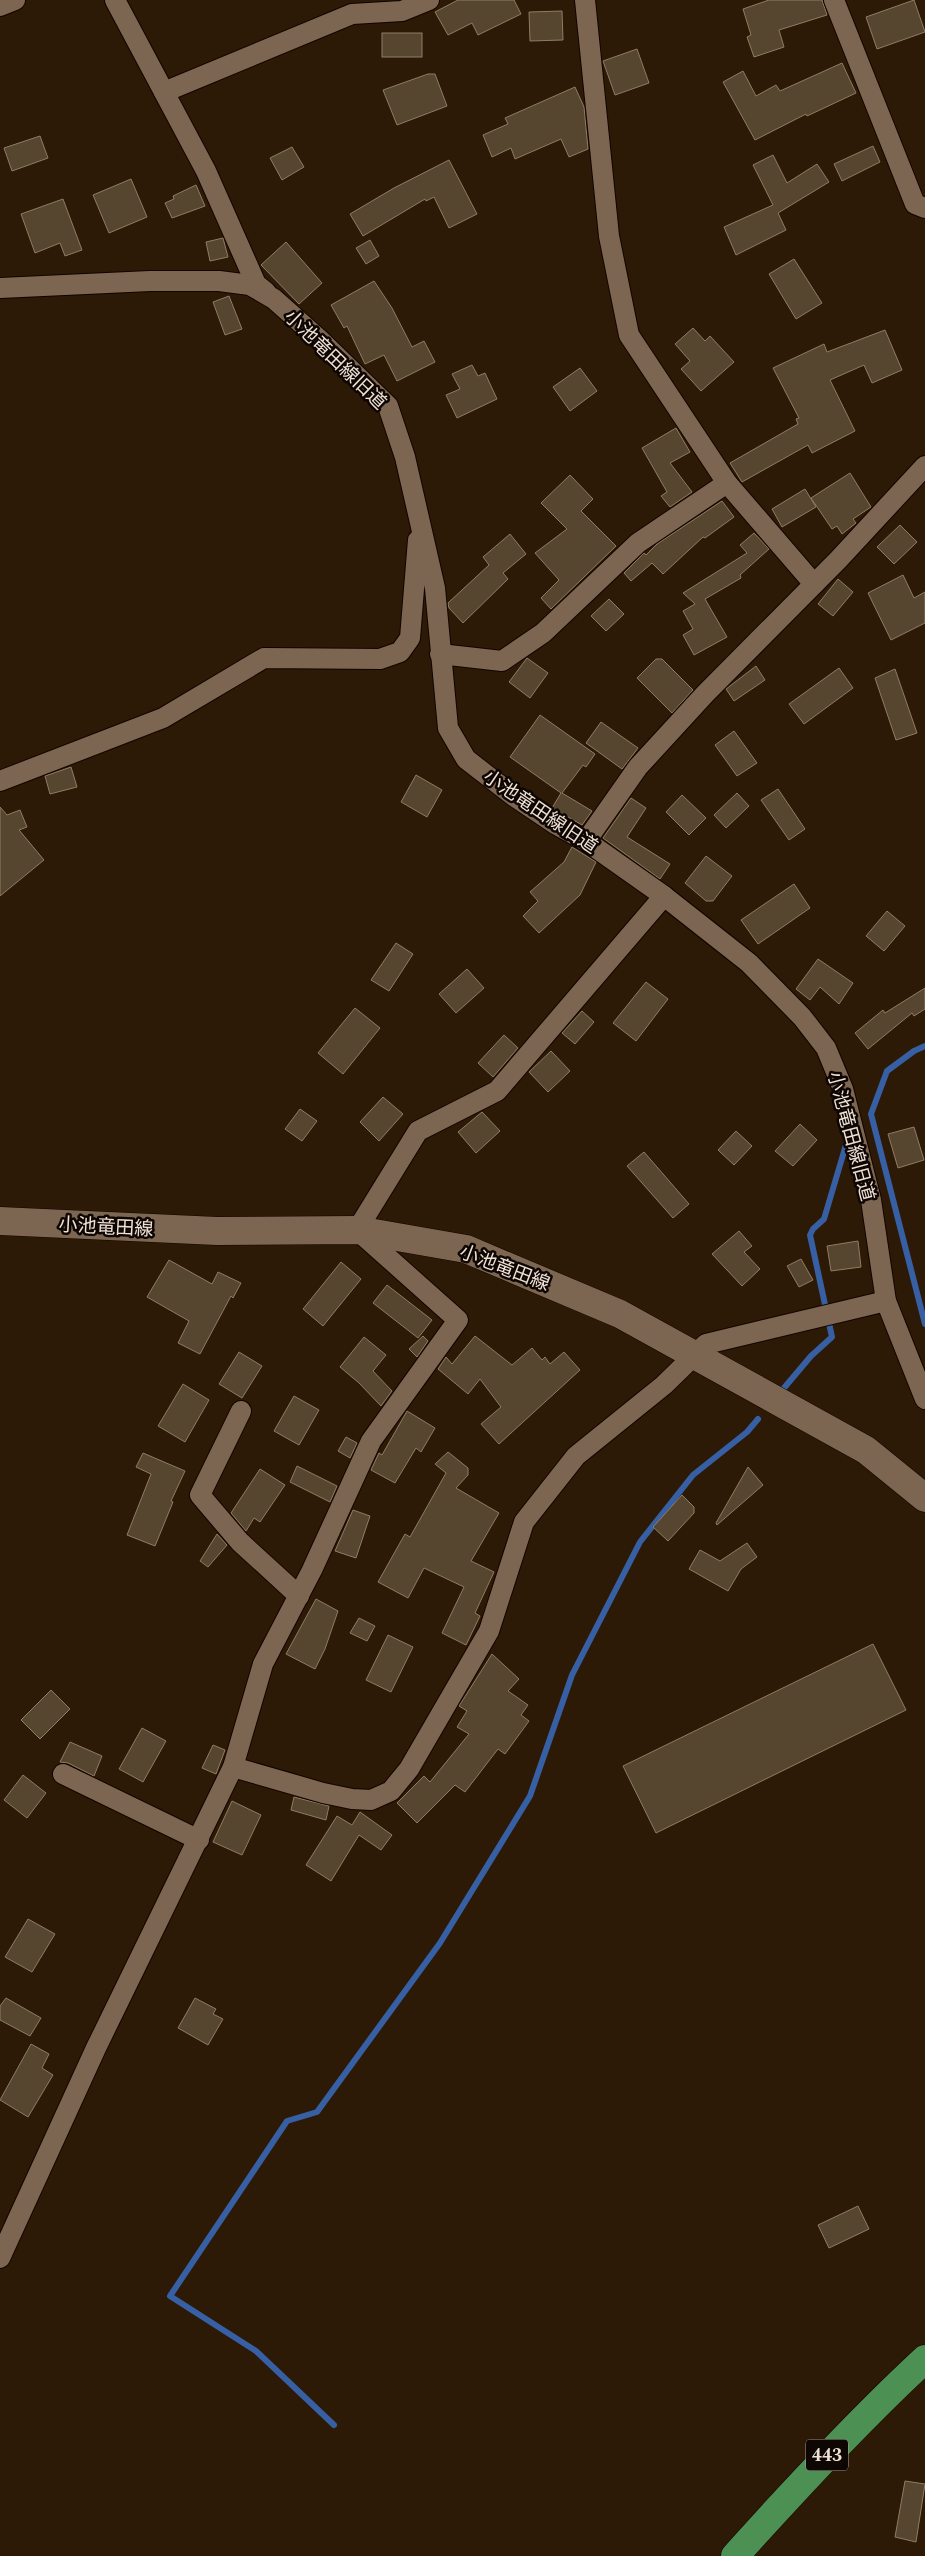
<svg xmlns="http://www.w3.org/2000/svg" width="925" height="2556" font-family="Spectral,'Noto Sans JP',serif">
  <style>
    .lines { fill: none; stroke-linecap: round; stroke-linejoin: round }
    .stream { stroke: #375fa4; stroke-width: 6 }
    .building { fill: #57462f; stroke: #907c64 }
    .minor-casing { stroke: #130400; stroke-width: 22 }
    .secondary-casing { stroke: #130400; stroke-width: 29 }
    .trunk-casing { stroke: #130400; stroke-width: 29 }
    .minor { stroke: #7d6651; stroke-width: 20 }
    .secondary { stroke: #7d6651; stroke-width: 28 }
    .trunk { stroke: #4d9054; stroke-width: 28 }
    .labels { text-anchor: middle; stroke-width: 5; stroke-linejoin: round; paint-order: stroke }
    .shield { fill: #0e0602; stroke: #ab9f96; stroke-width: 1 }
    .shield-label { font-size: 18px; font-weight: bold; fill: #eee0d5 }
    .street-label { font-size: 19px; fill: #eee0d5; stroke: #0e0602 }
  </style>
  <rect width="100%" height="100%" fill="#2c1906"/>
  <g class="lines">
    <g class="stream">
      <polyline points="925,1046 914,1051 887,1071 871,1114 925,1324"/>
      <polyline points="784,1388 811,1356 832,1337 810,1235 813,1229 824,1219 848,1138"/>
      <polyline points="334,2425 256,2351 170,2296 287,2121 317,2112 440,1943 530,1796 572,1675 640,1542 693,1475 747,1432 758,1419"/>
    </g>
  </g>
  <g class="building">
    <polygon points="458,0 514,0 521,14 478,35 472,23 448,35 435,12"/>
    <polygon points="769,0 822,0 827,15 779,30 784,47 754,57 747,37 751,35 743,9"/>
    <polygon points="914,0 925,32 877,49 866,17"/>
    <polygon points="562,11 563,40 530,41 529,12"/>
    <rect x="382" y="33" width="40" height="24"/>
    <polygon points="637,49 649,83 615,95 603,61"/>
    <polygon points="842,63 856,93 807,116 806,114 755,140 723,82 743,71 756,96 776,85 780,91"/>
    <polygon points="428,74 435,74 447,106 397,125 383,90"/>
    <polygon points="575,87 584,107 588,149 569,157 561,139 515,159 511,148 492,157 483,135 508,124 505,118"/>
    <polygon points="40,136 48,158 12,171 4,148"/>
    <polygon points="873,146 880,162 842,181 834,164"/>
    <polygon points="292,147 304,167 282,180 270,158"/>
    <polygon points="773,155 787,183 817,164 829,182 778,213 786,230 736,255 724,227 773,205 753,165"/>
    <polygon points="449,160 477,214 449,228 434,197 426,201 425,199 363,236 350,214 394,188"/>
    <polygon points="131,179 147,217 109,233 93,195"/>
    <polygon points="196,185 205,206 172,218 165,203 174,199 173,196"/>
    <polygon points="63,199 82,250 65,256 60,243 35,253 21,214"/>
    <polygon points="223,238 228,257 210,261 206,242"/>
    <polygon points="370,240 379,256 366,264 356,248"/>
    <polygon points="286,242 322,283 299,304 261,265"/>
    <polygon points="794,259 822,303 796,319 769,274"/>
    <polygon points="374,281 392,308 412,347 424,341 435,362 397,381 384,355 365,364 347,326 344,328 331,305"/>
    <polygon points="229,296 242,329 225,335 213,302"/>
    <polygon points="693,328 705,341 710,336 734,362 701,391 681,369 690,361 675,344"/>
    <polygon points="885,330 902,370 872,383 864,365 830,380 855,431 812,453 808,445 742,482 730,463 798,424 796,419 799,418 773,368 824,344 827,352"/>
    <polygon points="472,365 478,376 485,373 497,399 457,418 446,395 460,389 452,374"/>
    <polygon points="580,368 597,391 570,411 553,387"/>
    <polygon points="676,428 690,452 670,463 692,492 670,507 661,496 667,492 642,448"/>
    <polygon points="850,473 871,507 853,519 856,523 842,534 837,526 832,529 811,498"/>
    <polygon points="570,475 593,499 581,511 616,546 551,609 541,598 559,580 535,553 567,529 541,503"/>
    <polygon points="805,489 816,507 782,527 772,509"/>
    <polygon points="722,501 734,517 705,538 703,537 663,574 652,563 631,581 624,573 644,553 646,555 657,544"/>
    <polygon points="900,525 917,542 894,564 877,547"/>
    <polygon points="754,533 769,549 740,575 741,578 705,599 727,637 694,655 683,635 693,629 683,611 695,604 683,593 747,553 740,545"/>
    <polygon points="510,534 526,554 503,573 508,579 463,623 449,608 448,603 489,565 483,557"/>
    <polygon points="903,575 914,598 925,592 925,623 891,640 868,593"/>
    <polygon points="838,579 853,592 833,616 818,604"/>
    <polygon points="609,599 624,614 606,631 591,616"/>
    <polygon points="527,658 548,673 530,698 509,682"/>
    <polygon points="656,659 662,659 693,690 672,713 637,678"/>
    <polygon points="756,666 765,680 734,701 726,689"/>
    <polygon points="839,668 853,688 804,724 789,704"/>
    <polygon points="895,669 917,733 896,740 875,678"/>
    <polygon points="540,715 595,754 586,767 583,765 562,793 592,811 582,825 552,808 561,793 510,757"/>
    <polygon points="601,722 638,748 622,769 586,743"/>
    <polygon points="734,731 757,763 737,776 715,745"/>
    <polygon points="71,767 77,787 50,794 45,776"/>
    <polygon points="416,775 442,790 427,817 401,802"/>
    <polygon points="778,789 805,829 789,840 761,800"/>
    <polygon points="737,793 749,806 726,828 714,815"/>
    <polygon points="682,795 706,818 689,835 666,812"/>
    <polygon points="631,798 646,808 627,837 670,864 660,879 603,838"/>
    <polygon points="0,807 7,815 20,810 27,827 19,830 44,860 0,896"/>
    <polygon points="572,847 596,862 580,895 539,933 523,916 538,901 530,892 564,862"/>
    <polygon points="706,856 732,876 713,901 706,901 685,883"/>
    <polygon points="794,884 810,908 758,944 741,920"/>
    <polygon points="887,911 905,926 884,951 866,936"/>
    <polygon points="396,943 413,954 389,991 371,980"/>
    <polygon points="818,959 853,983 839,1004 820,987 810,1000 796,989"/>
    <polygon points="467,969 484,988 456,1013 439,994"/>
    <polygon points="646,982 668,999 636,1041 613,1023"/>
    <polygon points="925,988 925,1009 914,1016 912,1013 868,1049 855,1033 883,1010 885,1013"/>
    <polygon points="355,1008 380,1028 343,1074 318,1053"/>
    <polygon points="582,1011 594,1022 575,1044 562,1033"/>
    <polygon points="504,1035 518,1048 493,1077 478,1063"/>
    <polygon points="551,1051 570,1071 548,1092 529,1072"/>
    <polygon points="383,1097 403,1114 379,1141 360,1122"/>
    <polygon points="300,1109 317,1121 302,1141 285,1129"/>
    <polygon points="482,1112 500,1131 476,1153 458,1132"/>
    <polygon points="800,1124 817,1140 793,1166 775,1151"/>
    <polygon points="914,1127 924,1160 898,1168 888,1134"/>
    <polygon points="736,1131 752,1146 734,1165 718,1150"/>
    <polygon points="644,1152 689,1204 673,1218 627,1166"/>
    <polygon points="739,1231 752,1246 744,1252 760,1269 742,1286 712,1254"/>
    <polygon points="858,1241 861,1267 831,1271 827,1246"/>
    <polygon points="801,1259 813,1280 799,1287 787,1266"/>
    <polygon points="169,1260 212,1284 218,1272 241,1283 233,1298 231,1296 200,1354 178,1343 189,1321 147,1297"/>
    <polygon points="341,1262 361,1279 323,1326 303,1309"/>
    <polygon points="387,1285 432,1320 418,1338 373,1303"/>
    <polygon points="423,1336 428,1341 417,1357 409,1349"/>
    <polygon points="475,1336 512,1365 532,1348 542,1360 545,1357 550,1364 564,1352 580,1370 499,1444 481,1424 501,1407 480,1379 468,1394 438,1369 446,1357 452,1364"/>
    <polygon points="364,1337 386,1355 373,1371 392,1391 381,1406 359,1383 340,1367"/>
    <polygon points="239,1352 262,1366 242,1398 219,1384"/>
    <polygon points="183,1384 209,1400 185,1442 158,1426"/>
    <polygon points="294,1396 319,1410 299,1445 274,1431"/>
    <polygon points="407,1411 435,1428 421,1452 416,1448 395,1483 371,1470 379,1453 382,1455"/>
    <polygon points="346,1437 357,1443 350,1458 338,1451"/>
    <polygon points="448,1452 468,1468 468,1475 456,1488 499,1513 471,1561 494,1572 475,1613 480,1616 466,1645 442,1633 464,1587 424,1568 408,1598 378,1582 405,1534 410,1537 446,1473 435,1464"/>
    <polygon points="143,1453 185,1471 171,1501 173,1502 155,1546 127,1535 151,1474 136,1467"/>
    <polygon points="297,1466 337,1486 330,1502 290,1482"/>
    <polygon points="748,1467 763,1485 717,1525 716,1523"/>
    <polygon points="260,1469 285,1485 260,1522 254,1518 246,1531 231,1513"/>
    <polygon points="682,1495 694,1507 694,1513 668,1541 653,1527"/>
    <polygon points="353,1510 370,1516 356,1558 335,1551"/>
    <polygon points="217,1534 227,1545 208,1567 200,1561"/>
    <polygon points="747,1543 757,1557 741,1569 728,1591 689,1569 700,1550 720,1561"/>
    <polygon points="316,1599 338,1611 325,1649 315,1669 286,1654"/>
    <polygon points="359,1618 375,1626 367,1641 350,1633"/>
    <polygon points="388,1635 413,1647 391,1692 366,1680"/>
    <polygon points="873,1644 906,1710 656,1833 623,1766"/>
    <polygon points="492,1654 519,1679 508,1691 528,1705 521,1715 529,1721 505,1754 498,1749 465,1792 455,1785 417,1823 397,1803 424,1776 430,1782 469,1734 457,1727 467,1711 459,1706"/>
    <polygon points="51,1690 70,1709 40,1739 21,1720"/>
    <polygon points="142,1728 166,1741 143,1782 119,1769"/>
    <polygon points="70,1742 102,1756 94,1776 68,1763 60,1762"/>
    <polygon points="213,1745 225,1750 216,1774 202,1768"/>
    <polygon points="23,1775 46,1793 27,1818 4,1800"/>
    <polygon points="294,1797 329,1806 326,1820 291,1810"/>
    <polygon points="232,1801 261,1815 242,1855 213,1842"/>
    <polygon points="360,1812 392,1835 381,1850 359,1835 331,1881 306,1865 337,1816 352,1825"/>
    <polygon points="28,1919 55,1934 32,1972 5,1957"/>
    <polygon points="6,1998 41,2018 30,2036 0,2020 0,2006"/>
    <polygon points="195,1998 216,2009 213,2014 223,2019 208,2045 178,2028"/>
    <polygon points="31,2044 49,2054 42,2068 53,2075 28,2117 0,2100"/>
    <polygon points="858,2206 869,2229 829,2248 818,2225"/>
    <polygon points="905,2481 925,2484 916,2542 895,2537"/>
  </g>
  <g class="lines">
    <defs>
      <g id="minor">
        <polyline points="115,0 206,171 256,284 266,292"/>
        <polyline points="585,0 609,236 629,335 727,483 814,584"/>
        <polyline points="834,0 915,204 925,208"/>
        <polyline points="0,6 15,0"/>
        <polyline points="164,92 352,14 402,11 429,0"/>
        <polyline points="0,288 150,281 219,281 250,285 274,299 320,340 388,406 405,457 435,588 448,728 466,759 515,797 555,824 586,841 664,896 749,963 802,1017 826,1048 843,1089 871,1200 886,1301 925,1399"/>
        <polyline points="440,654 502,661 543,633 638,543 727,483"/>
        <polyline points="0,781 163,718 264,658 380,659 400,652 410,638 418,540"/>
        <polyline points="586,841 638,767 705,694 839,559 925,466"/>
        <polyline points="241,1411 200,1495 240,1542 299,1596"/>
        <polyline points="233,1767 323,1793 352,1799 371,1800 391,1791 409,1769 489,1631 524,1522 576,1456 664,1385 706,1344 886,1301"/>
        <polyline points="63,1774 199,1840"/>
        <polyline points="0,2258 96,2048 233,1767 263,1664 312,1570 371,1441 458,1320 357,1230 418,1131 497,1091 664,896"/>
      </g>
      <polyline id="secondary" points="0,1221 217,1231 357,1230 466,1249 620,1314 866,1450 925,1498"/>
      <path id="trunk" d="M 735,2556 C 796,2488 858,2421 925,2359"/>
    </defs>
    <use href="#minor" class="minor-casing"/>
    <use href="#secondary" class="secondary-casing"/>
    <use href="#trunk" class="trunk-casing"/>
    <use href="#minor" class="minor"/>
    <use href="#secondary" class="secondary"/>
    <use href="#trunk" class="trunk"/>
  </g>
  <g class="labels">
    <rect class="shield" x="806" y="2439.5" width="42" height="31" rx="4"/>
    <g class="shield-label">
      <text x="827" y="2461">443</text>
    </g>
    <g class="street-label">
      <text transform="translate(336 359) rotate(44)" y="7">小池竜田線旧道</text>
      <text transform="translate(541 811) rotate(34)" y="7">小池竜田線旧道</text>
      <text transform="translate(852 1136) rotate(75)" y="7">小池竜田線旧道</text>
      <text transform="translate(106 1226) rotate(3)" y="7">小池竜田線</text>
      <text transform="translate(505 1267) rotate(21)" y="7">小池竜田線</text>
    </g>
  </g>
</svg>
